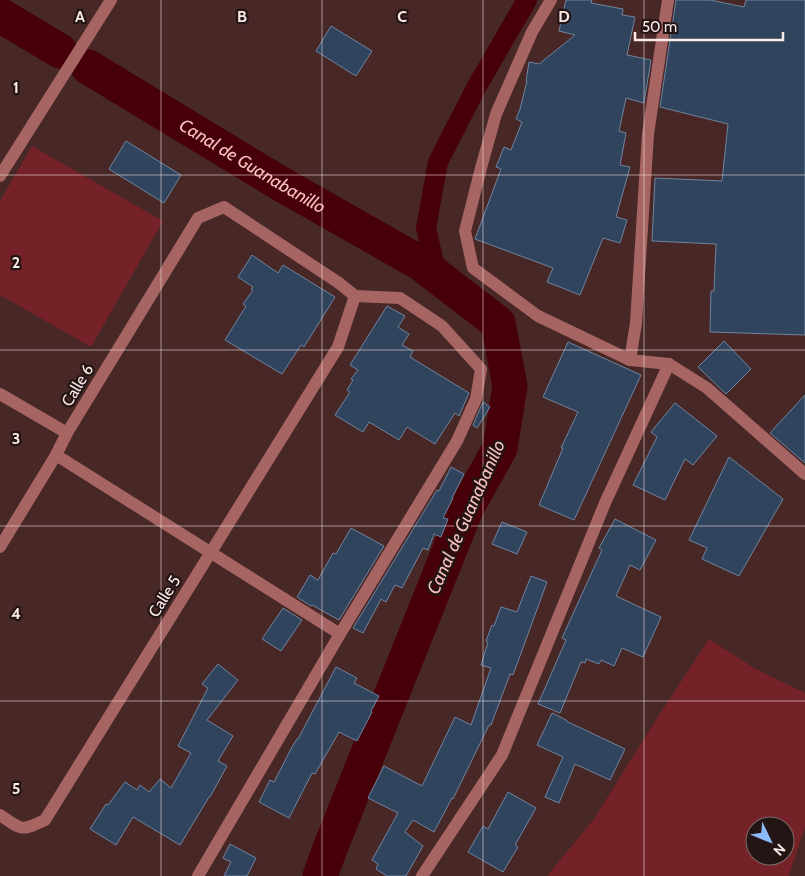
<svg xmlns="http://www.w3.org/2000/svg" width="805" height="876" font-family="Cabin,sans-serif">
  <style>
    .green { fill: #742227; fill-rule: evenodd }
    .lines { fill: none; stroke-linecap: round; stroke-linejoin: round }
    .canal { stroke: #470009; stroke-width: 20 }
    .river { stroke: #470009; stroke-width: 35 }
    .building { fill: #31445d; stroke: #6f84a0 }
    .minor { stroke: #a66563; stroke-width: 12 }
    .grid { fill: none; stroke: #fceae9; stroke-width: 1; stroke-opacity: 0.55 }
    .labels { text-anchor: middle; stroke-width: 4.5; stroke-linejoin: round; paint-order: stroke }
    .street-label { font-size: 16px; fill: #fceae9; stroke: #241515 }
    .water-label { font-size: 18px; font-style: italic; fill: #f8c1be; stroke: #241515 }
    .grid-label { font-size: 16px; text-anchor: middle; font-weight: bold; fill: #fceae9; stroke: #241515; stroke-width: 4.5; stroke-linejoin: round; paint-order: stroke }
  </style>
  <rect width="100%" height="100%" fill="#482727"/>
  <g class="green">
    <polygon points="32,146 163,221 91,347 0,295 0,201"/>
    <path d="M 709,639 L 754,668 L 805,693 L 805,827 L 789,876 L 547,876 L 594,819 L 657,718 ZM 755,826 L 785,826 L 785,856 L 755,856 Z"/>
  </g>
  <g class="lines">
    <polyline class="canal" points="437,276 426,228 438,162 477,86 527,0"/>
    <g class="river">
      <polyline points="0,15 60,51"/>
      <path id="s1" d="M 88,67 L 281,184 L 420,263 L 498,323 L 510,386 L 500,448 L 466,509 L 331,846 L 320,876"/>
    </g>
  </g>
  <g class="building">
    <polygon points="566,0 592,0 591,3 623,9 622,15 635,17 627,55 651,60 644,103 626,98 619,131 626,133 620,165 630,167 616,217 627,220 620,243 603,238 580,295 547,282 553,268 475,239 501,169 496,167 504,147 511,150 522,122 516,119 520,109 527,81 526,81 529,62 539,64 575,35 559,31"/>
    <polygon points="676,0 710,0 744,7 746,0 805,0 805,335 710,332 711,291 714,291 716,244 652,241 655,178 722,181 728,124 660,107"/>
    <polygon points="331,26 372,51 356,76 316,51"/>
    <polygon points="126,141 181,175 164,203 109,169"/>
    <polygon points="252,255 278,273 283,265 335,297 304,347 301,345 282,374 225,340 246,306 243,304 253,290 251,289 253,287 238,277"/>
    <polygon points="387,306 405,316 398,327 409,334 402,345 413,351 410,357 469,393 459,416 455,413 435,444 407,427 399,440 369,422 363,432 335,415 350,392 347,390 353,380 351,379 358,370 350,365"/>
    <polygon points="724,341 751,369 726,394 698,367"/>
    <polygon points="568,342 641,375 574,520 539,505 563,448 561,448 578,412 543,397"/>
    <polygon points="805,395 805,463 770,433"/>
    <polygon points="483,402 490,407 477,428 473,425"/>
    <polygon points="675,403 717,436 693,465 685,459 665,500 633,485 657,437 651,432"/>
    <polygon points="729,457 783,499 739,576 702,559 707,548 689,540"/>
    <polygon points="451,467 464,474 452,498 453,498 443,518 448,519 441,537 434,534 428,550 423,548 402,588 395,585 386,602 381,599 363,633 353,628 437,490 439,491"/>
    <polygon points="615,519 656,540 640,570 630,565 616,596 661,617 643,657 622,648 614,666 601,660 599,664 586,659 585,663 581,662 560,713 538,704 566,640 562,638 602,550 599,548"/>
    <polygon points="502,522 527,532 517,554 492,544"/>
    <polygon points="351,528 384,546 339,620 312,605 311,606 297,597 310,575 318,580 333,553 336,554"/>
    <polygon points="531,576 547,582 513,675 510,674 491,725 489,725 453,799 452,798 434,832 413,820 405,832 423,846 406,876 387,876 376,869 378,864 372,860 398,813 368,798 384,766 422,786 455,717 471,725 491,668 481,665 488,642 486,641 492,625 494,626 501,607 517,612"/>
    <polygon points="283,608 302,620 281,651 262,639"/>
    <polygon points="218,664 238,680 207,720 233,736 218,761 227,766 210,797 209,797 180,845 133,817 116,845 90,829 106,804 108,805 125,782 137,790 140,785 149,792 160,779 171,788 191,753 178,746 208,688 202,684"/>
    <polygon points="336,667 357,678 354,683 379,696 371,711 372,712 357,741 339,732 315,774 312,773 289,818 259,802 270,780 274,782 292,747 297,739 298,739"/>
    <polygon points="552,713 566,720 566,721 625,749 610,780 575,764 559,803 545,797 563,757 537,745"/>
    <polygon points="508,792 536,808 515,845 518,847 503,872 468,852 483,826 488,829"/>
    <polygon points="230,844 256,858 247,876 224,876 231,862 223,858"/>
  </g>
  <g class="lines">
    <g class="minor">
      <polyline points="551,0 532,32 496,114 481,168 465,231 473,268 538,316 630,360"/>
      <polyline points="668,0 648,134 636,323 630,360 669,364 707,388 805,474"/>
      <polyline points="0,176 111,0"/>
      <polyline points="0,394 67,433"/>
      <polyline points="56,455 340,634"/>
      <path d="M 0,547 L 56,455 L 67,433 L 198,218 L 224,207 L 339,283 L 355,296 L 338,347 L 45,820 C 19,832 23,830 0,815"/>
      <polyline points="198,876 340,634 457,441 476,399 481,369 442,326 400,298 355,296"/>
      <polyline points="422,876 502,755 605,503 669,364"/>
    </g>
  </g>
  <path class="grid" d="M 161,0 L 161,876M 322,0 L 322,876M 483,0 L 483,876M 644,0 L 644,876M 0,175 L 805,175M 0,350 L 805,350M 0,526 L 805,526M 0,701 L 805,701"/>
  <g class="labels">
    <g class="street-label">
      <text transform="translate(77 385) rotate(-59)" y="6">Calle 6</text>
      <text transform="translate(164 596) rotate(-58)" y="6">Calle 5</text>
    </g>
    <g class="water-label">
      <text dy="6" stroke="none"><textPath href="#s1" startOffset="192">Canal de Guanabanillo</textPath></text>
      <text transform="translate(466 517) rotate(-66)" y="6">Canal de Guanabanillo</text>
    </g>
  </g>
  <g class="grid-label">
    <text x="80" y="22">A</text>
    <text x="242" y="22">B</text>
    <text x="402" y="22">C</text>
    <text x="564" y="22">D</text>
    <text x="16" y="93">1</text>
    <text x="16" y="268">2</text>
    <text x="16" y="444">3</text>
    <text x="16" y="619">4</text>
    <text x="16" y="794">5</text>
  </g>
  <g transform="translate(770 841) rotate(133)"><circle r="24" fill="#241515" stroke="#7a6a6a"/>
  <path d="M0-4L9 19L0 12L-9 19Z" fill="#8abafc"/>
  <text y="-8" font-size="14" font-weight="bold" text-anchor="middle" fill="#fceae9">N</text>
  </g>
  <path d="M635 32v8h148v-8" fill="none" stroke="#fceae9" stroke-width="2.5"/>
  <text x="642" y="32" font-size="15" fill="#fceae9" stroke="#241515" stroke-width="4" paint-order="stroke">50 m</text>
</svg>
